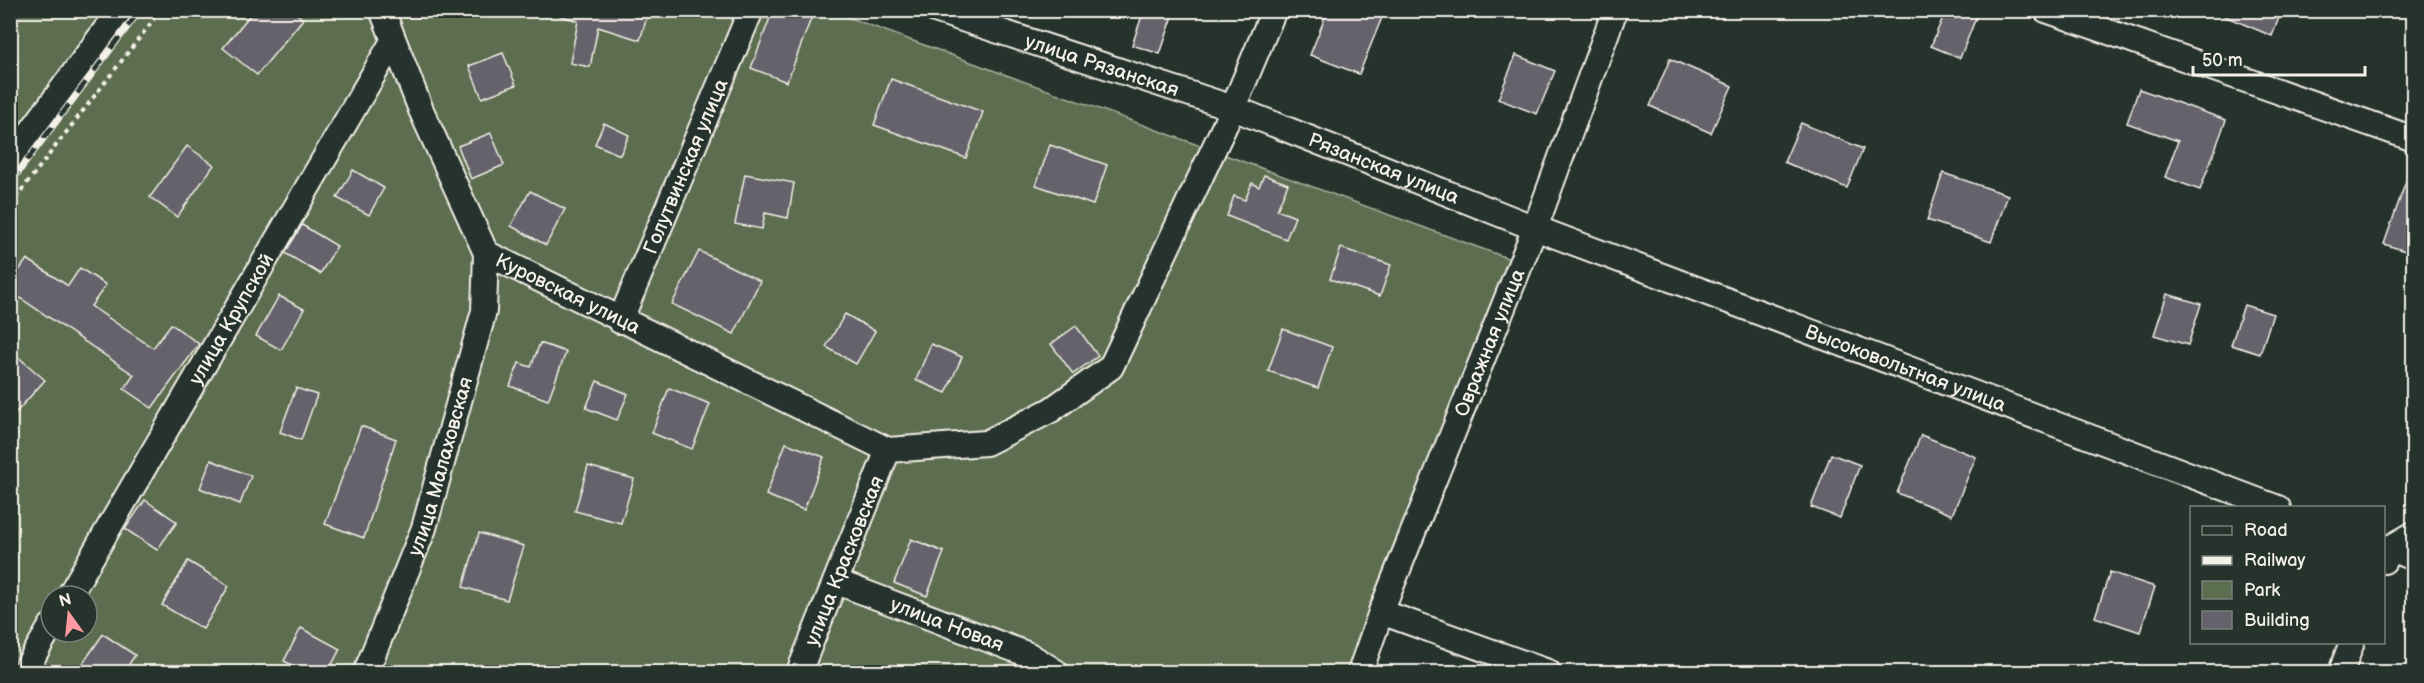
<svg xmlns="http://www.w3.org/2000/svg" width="2424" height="683" font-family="'Balsamiq Sans',sans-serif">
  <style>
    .green { fill: #5c6e50; stroke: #a8b09c; stroke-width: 1.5; fill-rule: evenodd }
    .building { fill: #66626c; stroke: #f4f1e8; stroke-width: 1.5 }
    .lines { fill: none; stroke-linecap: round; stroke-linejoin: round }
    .minor-casing { stroke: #f4f1e8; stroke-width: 28 }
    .path { stroke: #f4f1e8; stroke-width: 4; stroke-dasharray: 4.5 4.5; stroke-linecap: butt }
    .minor { stroke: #26332d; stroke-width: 24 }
    .rail-casing { stroke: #f4f1e8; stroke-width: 7 }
    .rail { stroke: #26332d; stroke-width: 4.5; stroke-dasharray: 14; stroke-linecap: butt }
    .labels { text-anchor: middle; stroke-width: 4.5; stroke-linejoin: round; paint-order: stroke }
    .street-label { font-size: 20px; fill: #f4f1e8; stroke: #26332d }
  </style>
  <rect width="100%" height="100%" fill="#26332d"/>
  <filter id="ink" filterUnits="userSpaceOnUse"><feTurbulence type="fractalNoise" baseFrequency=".0167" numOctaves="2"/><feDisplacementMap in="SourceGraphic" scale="12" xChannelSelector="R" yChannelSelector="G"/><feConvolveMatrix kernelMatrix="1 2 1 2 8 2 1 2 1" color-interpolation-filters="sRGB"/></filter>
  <g filter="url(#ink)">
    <path class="green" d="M 10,11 L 831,11 L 1510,259 L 1381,576 L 1348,672 L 11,672 ZM 51,596 L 87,596 L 87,632 L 51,632 Z"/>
    <g class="building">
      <polygon points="254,10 292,10 303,19 257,75 223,48"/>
      <polygon points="559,10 649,10 640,40 598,27 590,67 570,63 578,21 558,15"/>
      <polygon points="773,10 798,10 812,16 787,82 751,68"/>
      <polygon points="1144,10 1175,10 1160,54 1132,45"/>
      <polygon points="1328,10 1385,10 1359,74 1310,55"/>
      <polygon points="1946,10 1979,10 1960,58 1931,46"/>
      <polygon points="2210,10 2282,10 2272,36"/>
      <polygon points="503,53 516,85 482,98 469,66"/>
      <polygon points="1516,55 1555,71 1537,114 1498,99"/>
      <polygon points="1670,59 1732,86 1711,133 1650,106"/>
      <polygon points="891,79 983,112 966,158 874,125"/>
      <polygon points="2139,89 2226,120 2200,190 2165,177 2178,141 2127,123"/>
      <polygon points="604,123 629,135 620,155 595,144"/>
      <polygon points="1801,123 1863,149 1847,188 1784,162"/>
      <polygon points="491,133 504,165 471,179 458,146"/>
      <polygon points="1050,145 1107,165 1093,205 1036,185"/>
      <polygon points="187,146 214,165 177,217 150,197"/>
      <polygon points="2411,167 2414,168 2414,237 2408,252 2384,244"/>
      <polygon points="353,170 384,188 369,215 337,198"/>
      <polygon points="1943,173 2008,195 1991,242 1927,220"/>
      <polygon points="745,174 794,183 788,218 765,213 762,229 735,224"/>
      <polygon points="1264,175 1288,184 1277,210 1295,217 1286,239 1227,216 1234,196 1245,200 1252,183 1259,187"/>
      <polygon points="530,191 565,209 546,245 511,226"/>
      <polygon points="302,225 337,246 320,274 285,253"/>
      <polygon points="1341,248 1391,265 1380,296 1330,279"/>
      <polygon points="699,251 760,281 734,334 672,304"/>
      <polygon points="27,259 68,286 80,268 106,285 91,306 153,348 171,324 199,344 152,408 124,389 134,375 10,291 10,283"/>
      <polygon points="2167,294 2201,304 2188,345 2154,335"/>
      <polygon points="279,296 304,309 281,350 256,336"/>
      <polygon points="2244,305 2273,314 2260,354 2231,345"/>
      <polygon points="845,314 875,331 856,364 826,347"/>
      <polygon points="1076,326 1098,356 1073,374 1051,344"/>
      <polygon points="1283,329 1332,347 1318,388 1268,371"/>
      <polygon points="540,343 566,352 548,400 510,386 519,363 531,367"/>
      <polygon points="931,344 962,357 946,393 916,380"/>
      <polygon points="10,350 45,380 10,419"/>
      <polygon points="597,381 628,394 617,420 586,408"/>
      <polygon points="296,388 317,395 301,440 280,432"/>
      <polygon points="669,388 710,404 692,449 652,433"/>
      <polygon points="361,426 396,439 364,538 325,524"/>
      <polygon points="1921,435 1976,457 1952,515 1897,493"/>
      <polygon points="786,443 824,457 804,510 766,495"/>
      <polygon points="1831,454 1860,465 1840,518 1811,507"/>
      <polygon points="211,460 251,476 240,504 200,488"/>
      <polygon points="588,466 634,479 621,523 575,511"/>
      <polygon points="145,500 177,522 157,550 125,529"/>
      <polygon points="479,533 524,546 507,600 463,587"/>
      <polygon points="911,539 944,552 927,596 894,583"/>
      <polygon points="188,561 229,586 203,629 162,605"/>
      <polygon points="2110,572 2155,587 2140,632 2095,617"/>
      <polygon points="301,628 340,649 328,672 305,672 284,661"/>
      <polygon points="103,634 135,655 124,672 77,672"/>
    </g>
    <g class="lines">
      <defs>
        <g id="minor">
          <path id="s1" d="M 382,10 L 421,110 L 486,253 L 888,450 L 986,443 L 1051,410 L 1111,367 L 1233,108 L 1274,10"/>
          <path id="s2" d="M 935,10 L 1233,108 L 1535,228 L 2278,508"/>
          <polyline points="2046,10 2414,139"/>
          <polyline points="10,160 120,10"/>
          <path id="s3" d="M 620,321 L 751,10"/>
          <polyline points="2384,547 2414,558"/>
          <polyline points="2384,561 2388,549 2414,534"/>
          <path id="s4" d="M 837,582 L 1029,655 L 1056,672"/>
          <path id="s5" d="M 69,596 L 393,41"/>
          <polyline points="1381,612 1548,672"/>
          <polyline points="24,672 51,626"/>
          <path id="s6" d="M 366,672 L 424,528 L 484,311 L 486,253"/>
          <path id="s7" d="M 799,672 L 888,450"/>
          <path id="s8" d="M 1360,672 L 1381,612 L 1535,228 L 1615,10"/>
          <polyline points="2341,672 2352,642"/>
        </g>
      </defs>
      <use href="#minor" class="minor-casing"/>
      <polyline class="path" points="10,205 161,10"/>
      <use href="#minor" class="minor"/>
      <defs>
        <polyline id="rail" points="10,183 140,10"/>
      </defs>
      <use href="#rail" class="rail-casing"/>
      <use href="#rail" class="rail"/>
    </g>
  </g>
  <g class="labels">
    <g class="street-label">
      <text dy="7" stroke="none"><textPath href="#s2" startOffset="176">улица Рязанская</textPath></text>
      <text dy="7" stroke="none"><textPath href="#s3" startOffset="168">Голутвинская улица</textPath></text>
      <text dy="7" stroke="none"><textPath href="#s2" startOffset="476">Рязанская улица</textPath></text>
      <text dy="7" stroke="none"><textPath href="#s1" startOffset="356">Куровская улица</textPath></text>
      <text dy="7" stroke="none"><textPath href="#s5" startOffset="321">улица Крупской</textPath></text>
      <text dy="7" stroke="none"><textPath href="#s8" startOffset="354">Овражная улица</textPath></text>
      <text dy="7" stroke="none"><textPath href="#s2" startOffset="1035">Высоковольтная улица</textPath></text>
      <text dy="7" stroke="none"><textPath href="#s6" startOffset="219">улица Малаховская</textPath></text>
      <text dy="7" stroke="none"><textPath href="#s7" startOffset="120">улица Красковская</textPath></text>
      <text dy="7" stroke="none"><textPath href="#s4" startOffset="118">улица Новая</textPath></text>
    </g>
  </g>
  <rect width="2424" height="683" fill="none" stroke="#26332d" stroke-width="36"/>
  <rect x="18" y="18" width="2388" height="647" fill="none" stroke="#f4f1e8" stroke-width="2" filter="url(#ink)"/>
  <rect x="2190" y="506" width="195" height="138" fill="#26332d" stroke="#787f78" stroke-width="1.5"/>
  <rect x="2202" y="526" width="30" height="9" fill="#26332d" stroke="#787f78" stroke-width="1.5"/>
  <text x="2244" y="536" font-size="18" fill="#f4f1e8">Road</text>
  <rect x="2202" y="556" width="30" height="9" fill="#f4f1e8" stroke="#787f78" stroke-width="1.5"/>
  <text x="2244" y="566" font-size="18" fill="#f4f1e8">Railway</text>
  <rect x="2202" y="581" width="30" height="18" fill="#5c6e50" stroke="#787f78" stroke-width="1.5"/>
  <text x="2244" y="596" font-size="18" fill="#f4f1e8">Park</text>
  <rect x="2202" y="611" width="30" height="18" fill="#66626c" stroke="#787f78" stroke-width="1.5"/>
  <text x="2244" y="626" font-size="18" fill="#f4f1e8">Building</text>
  <g transform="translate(69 614) rotate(345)"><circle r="28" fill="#26332d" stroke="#787f78" stroke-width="1.5"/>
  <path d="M0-4.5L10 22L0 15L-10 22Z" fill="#ff9aa2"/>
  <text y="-9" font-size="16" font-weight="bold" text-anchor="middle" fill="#f4f1e8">N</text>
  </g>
  <path d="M2193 66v9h172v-9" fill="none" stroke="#f4f1e8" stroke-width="3"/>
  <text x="2202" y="66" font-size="18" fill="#f4f1e8" stroke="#26332d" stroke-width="4.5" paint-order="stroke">50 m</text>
</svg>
